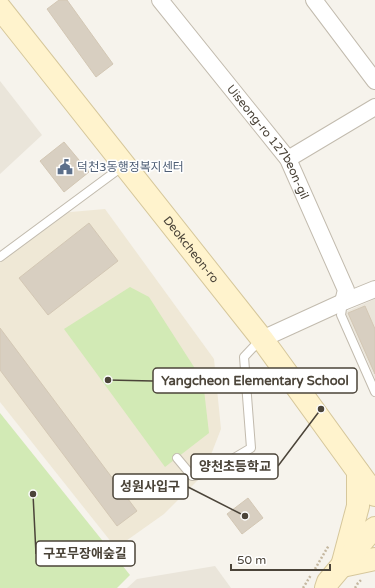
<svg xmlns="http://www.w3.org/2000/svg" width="375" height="588" font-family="'Varela Round','Noto Sans KR',sans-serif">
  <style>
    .residential { fill: #eae5da }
    .education { fill: #efe8d6 }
    .green { fill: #d2eab5 }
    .building { fill: #d8cfc1; stroke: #d3c7b4 }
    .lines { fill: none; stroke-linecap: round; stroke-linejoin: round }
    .lane-casing { stroke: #c2bbae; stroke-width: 10 }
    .street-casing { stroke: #c2bbae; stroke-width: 18 }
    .secondary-casing { stroke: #d6c79b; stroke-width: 24 }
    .path { stroke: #c4b79f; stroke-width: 2.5; stroke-dasharray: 2 2; stroke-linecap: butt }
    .lane { stroke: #fff; stroke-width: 8 }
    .street { stroke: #fff; stroke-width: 16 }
    .secondary { stroke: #fff3cd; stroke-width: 22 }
    .labels { text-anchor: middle; stroke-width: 3; stroke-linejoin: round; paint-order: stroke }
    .street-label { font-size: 12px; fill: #4b4439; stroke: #fff }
    .service-label { font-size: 12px; fill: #4e5e75; stroke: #fff; text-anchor: start }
    .leader { fill: none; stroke: #4b4439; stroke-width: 1.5 }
    .callout-dot { fill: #4b4439; stroke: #fff; stroke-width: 1.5 }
    .callout { fill: #fff; stroke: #4b4439; stroke-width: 1.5 }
    .callout-label { font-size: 13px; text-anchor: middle; font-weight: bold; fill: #4b4439 }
  </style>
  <rect width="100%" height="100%" fill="#f6f3ec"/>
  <g class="residential">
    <polygon points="0,81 42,135 0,174"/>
    <polygon points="375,299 375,378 345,312"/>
    <polygon points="215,566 231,588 127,588 137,579"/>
  </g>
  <polygon class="education" points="105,209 214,359 221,429 203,475 164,514 116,548 0,402 0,257 59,213"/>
  <g class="green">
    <polygon points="130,287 149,297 203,381 209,433 165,467 64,329"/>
    <polygon points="0,413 130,575 117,588 0,588"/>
  </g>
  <g class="building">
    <polygon points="59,0 67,0 113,64 96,77 47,9"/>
    <polygon points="64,142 89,172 64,192 40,161"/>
    <polygon points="89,223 118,261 48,315 19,278"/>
    <polygon points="365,306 375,329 375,374 348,313"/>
    <polygon points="0,328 137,511 117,526 0,370"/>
    <polygon points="248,498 263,518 242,534 227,514"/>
  </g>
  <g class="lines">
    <defs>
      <g id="lane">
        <polyline points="0,257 123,166"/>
        <polyline points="343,302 341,315 375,392"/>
        <polyline points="177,458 192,476 209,473 251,448 244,357 261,339"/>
      </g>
      <g id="street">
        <path id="s1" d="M 160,0 L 288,159 L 346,290 L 343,302"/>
        <polyline points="314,0 375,81"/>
        <polyline points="288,159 375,107"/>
        <polyline points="262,339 343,302 375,289"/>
      </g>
      <g id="secondary">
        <path id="s2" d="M 0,8 L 262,339 L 375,495"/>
        <polyline points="358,472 358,506 342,566 375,559"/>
        <polyline points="326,588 328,582 371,531 375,528"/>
      </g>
    </defs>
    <use href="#lane" class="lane-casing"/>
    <use href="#street" class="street-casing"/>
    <use href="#secondary" class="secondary-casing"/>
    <g class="path">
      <polyline points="315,569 329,545"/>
      <polyline points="303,588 311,575"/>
      <polyline points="355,588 358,583 362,579"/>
    </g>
    <use href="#lane" class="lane"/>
    <use href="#street" class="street"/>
    <use href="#secondary" class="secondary"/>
  </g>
  <defs>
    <symbol id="civic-bare" viewBox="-9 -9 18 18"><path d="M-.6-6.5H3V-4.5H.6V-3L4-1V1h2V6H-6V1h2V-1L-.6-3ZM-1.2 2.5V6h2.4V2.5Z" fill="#5c6f8a" stroke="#fff" stroke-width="2.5" paint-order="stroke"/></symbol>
  </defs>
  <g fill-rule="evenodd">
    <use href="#civic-bare" x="54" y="156" width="22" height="22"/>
  </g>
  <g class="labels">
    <g class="street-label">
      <text dy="4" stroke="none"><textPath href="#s1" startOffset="179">Uiseong-ro 127beon-gil</textPath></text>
      <text dy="4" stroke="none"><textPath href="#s2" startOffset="308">Deokcheon-ro</textPath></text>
    </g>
    <g class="service-label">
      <text x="77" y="171">덕천3동행정복지센터</text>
    </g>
  </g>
  <path class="leader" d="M108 380L153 381M321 409L278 466M245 516L188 487M33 494L36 554"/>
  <g class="callout-dot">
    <circle cx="108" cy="380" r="4"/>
    <circle cx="321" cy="409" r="4"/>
    <circle cx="245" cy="516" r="4"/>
    <circle cx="33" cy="494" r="4"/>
  </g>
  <g class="callout">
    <rect x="153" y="368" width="204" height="25" rx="4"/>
    <rect x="191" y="454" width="87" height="25" rx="4"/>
    <rect x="113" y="474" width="75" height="25" rx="4"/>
    <rect x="36" y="541" width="99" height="25" rx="4"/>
  </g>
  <g class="callout-label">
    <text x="255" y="385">Yangcheon Elementary School</text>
    <text x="235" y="471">양천초등학교</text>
    <text x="150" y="491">성원사입구</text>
    <text x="85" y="558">구포무장애숲길</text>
  </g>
  <path d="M231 564v6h99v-6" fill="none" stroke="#4b4439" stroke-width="2"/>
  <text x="237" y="564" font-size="12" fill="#4b4439" stroke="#ffffff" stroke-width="3" paint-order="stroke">50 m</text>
</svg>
